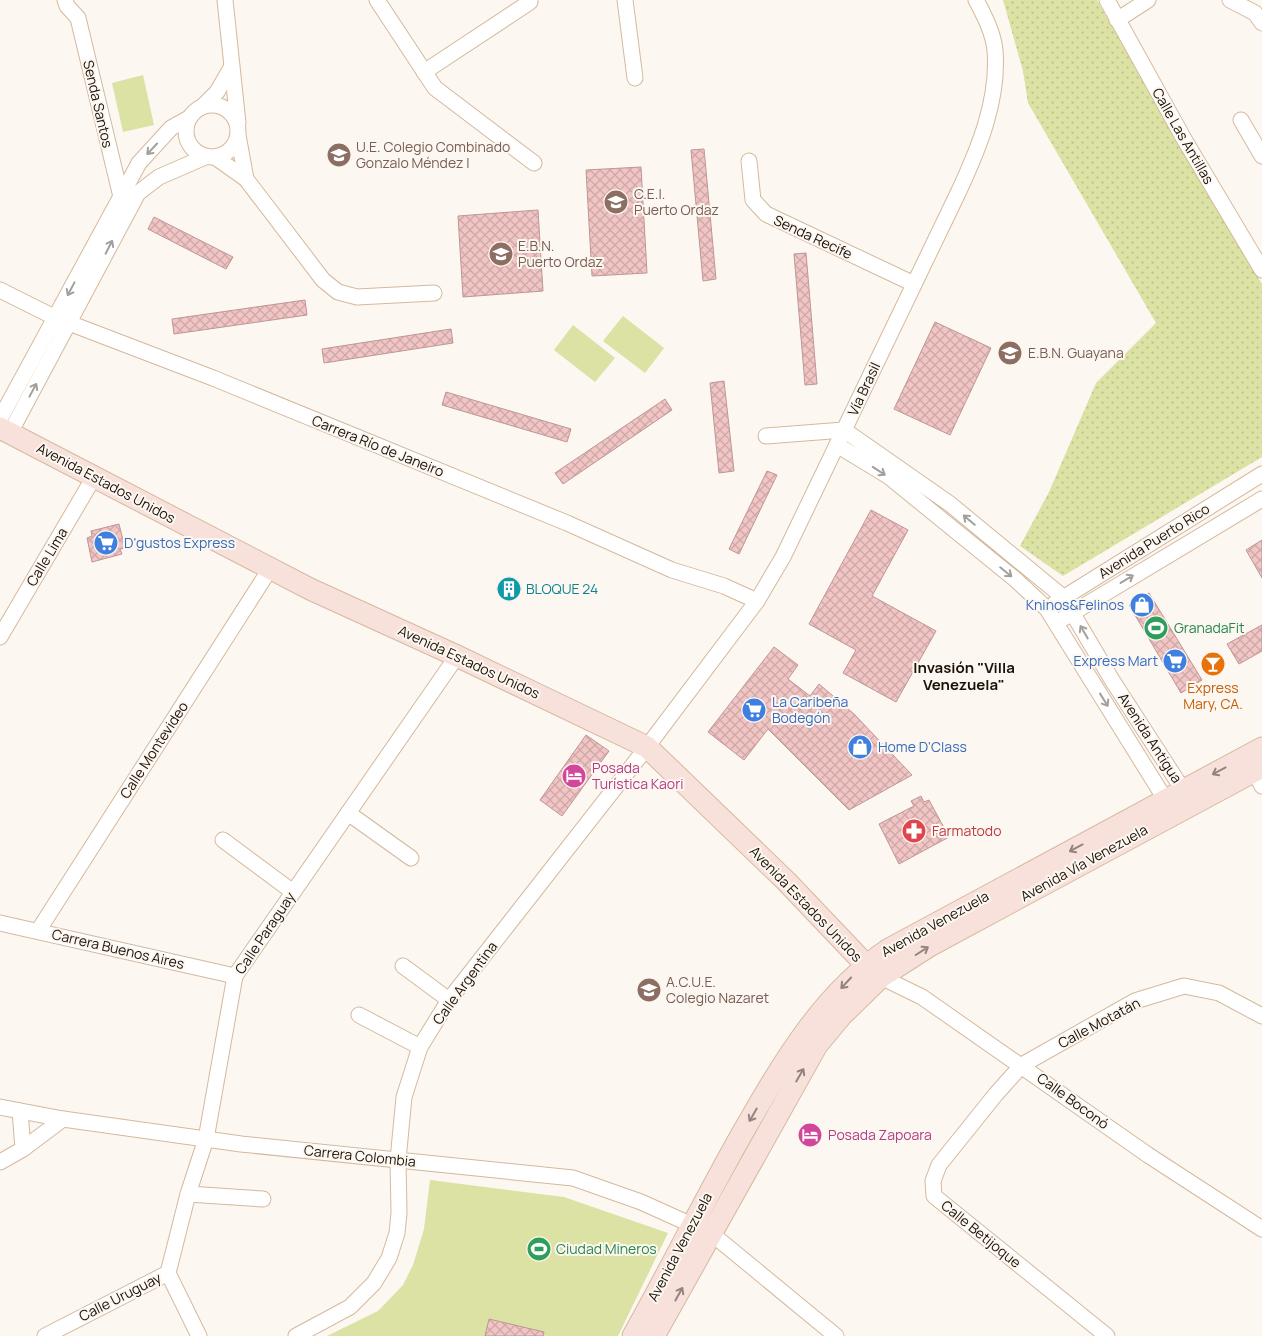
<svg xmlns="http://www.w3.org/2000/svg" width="1262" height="1336" font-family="Manrope,sans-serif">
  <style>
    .park { fill: url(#park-dots) }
    .pitch { fill: #dce1a4 }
    .building { fill: url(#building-cross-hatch); stroke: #be9695 }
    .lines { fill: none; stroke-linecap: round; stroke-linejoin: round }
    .street-casing { stroke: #d4b99d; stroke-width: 17 }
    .secondary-casing { stroke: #d4b99d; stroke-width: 23 }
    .street { stroke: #fff; stroke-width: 15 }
    .secondary { stroke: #f8e1db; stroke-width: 21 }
    .oneway { stroke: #a3a09c }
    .oneway2 { stroke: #94837c }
    .labels { text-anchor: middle; stroke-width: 4; stroke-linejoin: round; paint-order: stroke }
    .street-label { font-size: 14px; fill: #1a1107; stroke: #fdf7f1 }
    .education-label { font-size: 14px; fill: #785e54; stroke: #fdf7f1; text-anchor: start }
    .shop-label { font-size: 14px; fill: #366cbe; stroke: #fdf7f1; text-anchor: start }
    .culture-label { font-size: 14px; fill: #0d838f; stroke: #fdf7f1; text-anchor: start }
    .leisure-label { font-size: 14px; fill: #27864d; stroke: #fdf7f1; text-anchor: start }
    .food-label { font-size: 14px; fill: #c56008; stroke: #fdf7f1 }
    .hotel-label { font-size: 14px; fill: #b23c85; stroke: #fdf7f1; text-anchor: start }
    .health-label { font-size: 14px; fill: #be3a42; stroke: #fdf7f1; text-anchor: start }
    .neighbourhood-label { font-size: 15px; font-weight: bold; fill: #1a1107; stroke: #fdf7f1 }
  </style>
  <defs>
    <pattern id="park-dots" width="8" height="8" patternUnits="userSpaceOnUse" patternTransform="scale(1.25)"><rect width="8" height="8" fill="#dce1a4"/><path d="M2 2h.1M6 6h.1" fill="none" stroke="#bcc08c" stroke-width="1.8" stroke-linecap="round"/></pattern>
    <pattern id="building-cross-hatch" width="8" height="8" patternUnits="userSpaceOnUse" patternTransform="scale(1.25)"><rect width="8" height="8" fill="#f0c5c4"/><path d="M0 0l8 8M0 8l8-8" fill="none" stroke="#cda8a7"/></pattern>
  </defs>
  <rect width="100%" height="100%" fill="#fdf7f1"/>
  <polygon class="park" points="1003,0 1097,0 1262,284 1262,457 1063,576 1020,546 1049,492 1096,383 1156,323 1028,103 1023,71"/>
  <g class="pitch">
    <polygon points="143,75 154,125 123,132 112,83"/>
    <polygon points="623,316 664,348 645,373 603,341"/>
    <polygon points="573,325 615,358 595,382 554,350"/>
    <polygon points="430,1180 564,1197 668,1233 618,1336 327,1336 378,1311 403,1285 413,1265 424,1229"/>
  </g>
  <g class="building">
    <polygon points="704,149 716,279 703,281 691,150"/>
    <polygon points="641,167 647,273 592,276 586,170"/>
    <polygon points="538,210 543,291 463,297 458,216"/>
    <polygon points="154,217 233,257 226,269 148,229"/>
    <polygon points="806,253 817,384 805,385 794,254"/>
    <polygon points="305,300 307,315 174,334 172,319"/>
    <polygon points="935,322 991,348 950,435 894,409"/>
    <polygon points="451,329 453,343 324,363 322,349"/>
    <polygon points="724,381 734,471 719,473 710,383"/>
    <polygon points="446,392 571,429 567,442 442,405"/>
    <polygon points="665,399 672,410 563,484 555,473"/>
    <polygon points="767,471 777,475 739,554 729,549"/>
    <polygon points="871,510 908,530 872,596 936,631 896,702 843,673 856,650 809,624"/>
    <polygon points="119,524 125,548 120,549 122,554 92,562 87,538 92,536 91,531"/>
    <polygon points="1262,540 1262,578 1246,550"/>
    <circle cx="509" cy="589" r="12"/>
    <polygon points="1149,593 1202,680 1181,693 1129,605"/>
    <polygon points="1262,625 1262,651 1239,664 1227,644"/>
    <polygon points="774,647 798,665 788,679 810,696 819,684 854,714 912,775 849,810 768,729 744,760 708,732"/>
    <polygon points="586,735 609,751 562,816 540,800"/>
    <polygon points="921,796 924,802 929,800 949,837 899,864 879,824 914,806 911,801"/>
    <polygon points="489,1319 544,1332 543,1336 485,1336"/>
  </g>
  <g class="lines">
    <defs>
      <g id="street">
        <polyline points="65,0 67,6 78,18 122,201"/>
        <polyline points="225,0 238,123"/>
        <polyline points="377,0 435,88 534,163"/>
        <polyline points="625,0 635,78"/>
        <polyline points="1107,0 1184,139 1262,270"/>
        <polyline points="1230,0 1255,13 1262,23"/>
        <polyline points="1117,20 1148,0"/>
        <polyline points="424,72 530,2"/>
        <circle cx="212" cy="131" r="26"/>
        <polyline points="202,107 217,92 231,68"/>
        <polyline points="1241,120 1262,156"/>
        <polyline points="238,135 246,179"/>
        <polyline points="215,157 246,179 323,280 338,292 357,297 434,293"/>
        <polyline points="749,161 753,200 766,214 914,284"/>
        <polyline points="0,290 56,318 213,378 567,523 672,570 724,586 757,601"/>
        <polyline points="0,419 139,163 171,128 189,118"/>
        <polyline points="10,433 138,193 159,177 205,157"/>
        <polyline points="766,436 844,430 950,504 1063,597 1112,680 1183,790 1181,810 1165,799 1047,609 1016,580 888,476 837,445"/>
        <polyline points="1055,603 1262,474"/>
        <polyline points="1064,618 1262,499"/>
        <polyline points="0,637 94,477"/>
        <polyline points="1249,762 1262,786"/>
        <polyline points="348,813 411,858"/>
        <polyline points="223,840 293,892"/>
        <polyline points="0,923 235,976"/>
        <polyline points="38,931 270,569"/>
        <polyline points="403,966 449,1000"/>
        <polyline points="881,977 922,997 1148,1155 1262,1229"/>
        <polyline points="359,1015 420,1047"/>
        <polyline points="0,1107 63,1119 241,1144 573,1178 641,1202 712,1234 836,1336"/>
        <polyline points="20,1111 23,1149"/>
        <polyline points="0,1162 23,1149 63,1119"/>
        <polyline points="188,1194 263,1199"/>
        <polyline points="45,1336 168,1273"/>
        <polyline points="199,1336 168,1273 188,1194 206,1139 235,976 457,656"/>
        <path d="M 296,1336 L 350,1307 L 374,1283 L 389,1258 L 397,1233 L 399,1213 L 398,1160 L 404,1097 L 420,1047 L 449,1000 L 647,747 L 757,601 L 783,557 L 958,193 C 979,148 999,100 995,50 C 993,32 984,15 976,0"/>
        <polyline points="1107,1336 934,1196 933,1181 939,1165 996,1094 1022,1065 1135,1001 1184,986 1219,993 1262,1016"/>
      </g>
      <g id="secondary">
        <polyline points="0,428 310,589 457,656 647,747 786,881 865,964 881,977"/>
        <path d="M 633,1336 C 671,1268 705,1199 743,1132 C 782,1064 823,993 889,949 L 1262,748"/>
        <polyline points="654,1336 817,1045 842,1015 881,977 931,945 1262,767"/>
      </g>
    </defs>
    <use href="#street" class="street-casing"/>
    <use href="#secondary" class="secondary-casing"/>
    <use href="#street" class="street"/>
    <use href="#secondary" class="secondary"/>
  </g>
  <defs><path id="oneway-shaft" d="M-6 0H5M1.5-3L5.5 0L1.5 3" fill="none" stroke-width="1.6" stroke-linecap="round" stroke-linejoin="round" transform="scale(1.25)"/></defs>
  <g class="oneway">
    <use href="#oneway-shaft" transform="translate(152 149) rotate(133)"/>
    <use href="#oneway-shaft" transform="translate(109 247) rotate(-63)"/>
    <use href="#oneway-shaft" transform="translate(71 289) rotate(118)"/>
    <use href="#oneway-shaft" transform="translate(33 390) rotate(-62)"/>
    <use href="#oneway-shaft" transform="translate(879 471) rotate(33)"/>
    <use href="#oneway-shaft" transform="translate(969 520) rotate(-140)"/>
    <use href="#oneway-shaft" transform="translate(1006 572) rotate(39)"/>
    <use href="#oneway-shaft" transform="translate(1127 579) rotate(-31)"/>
    <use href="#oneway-shaft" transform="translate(1084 632) rotate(-120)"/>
    <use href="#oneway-shaft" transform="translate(1104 700) rotate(58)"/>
  </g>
  <g class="oneway2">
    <use href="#oneway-shaft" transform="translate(1219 771) rotate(152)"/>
    <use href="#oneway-shaft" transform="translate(1076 848) rotate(152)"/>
    <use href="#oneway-shaft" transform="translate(922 951) rotate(-32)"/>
    <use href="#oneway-shaft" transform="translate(846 983) rotate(133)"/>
    <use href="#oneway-shaft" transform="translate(800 1075) rotate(-60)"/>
    <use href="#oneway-shaft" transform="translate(753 1115) rotate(120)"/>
    <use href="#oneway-shaft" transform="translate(679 1294) rotate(-61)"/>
  </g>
  <defs>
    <symbol id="school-disc" viewBox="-11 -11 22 22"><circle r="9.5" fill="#8d6e63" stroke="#fdf7f1"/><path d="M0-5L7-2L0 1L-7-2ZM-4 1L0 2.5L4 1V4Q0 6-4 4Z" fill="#fff"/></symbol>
    <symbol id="supermarket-disc" viewBox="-11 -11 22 22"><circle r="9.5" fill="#3f7fe0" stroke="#fdf7f1"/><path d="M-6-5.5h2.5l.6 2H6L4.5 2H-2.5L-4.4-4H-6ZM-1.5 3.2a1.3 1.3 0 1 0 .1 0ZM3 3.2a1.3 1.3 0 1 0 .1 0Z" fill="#fff"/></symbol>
    <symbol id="building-disc" viewBox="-11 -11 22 22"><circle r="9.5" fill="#0f9aa8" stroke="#fdf7f1"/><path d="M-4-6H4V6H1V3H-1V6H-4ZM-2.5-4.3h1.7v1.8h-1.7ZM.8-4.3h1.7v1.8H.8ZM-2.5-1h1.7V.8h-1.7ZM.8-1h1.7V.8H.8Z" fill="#fff"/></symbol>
    <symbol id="shop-disc" viewBox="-11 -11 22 22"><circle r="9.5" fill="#3f7fe0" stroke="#fdf7f1"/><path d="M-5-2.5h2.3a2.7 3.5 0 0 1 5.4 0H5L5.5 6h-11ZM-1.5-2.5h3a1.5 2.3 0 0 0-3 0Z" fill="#fff"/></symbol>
    <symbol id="stadium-disc" viewBox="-11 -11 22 22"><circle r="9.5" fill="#2e9e5b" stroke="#fdf7f1"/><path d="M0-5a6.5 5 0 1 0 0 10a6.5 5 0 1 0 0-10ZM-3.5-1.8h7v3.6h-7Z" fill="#fff"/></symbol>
    <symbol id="bar-disc" viewBox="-11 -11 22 22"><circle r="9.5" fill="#e8710a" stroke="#fdf7f1"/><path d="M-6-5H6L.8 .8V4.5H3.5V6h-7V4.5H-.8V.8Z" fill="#fff"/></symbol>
    <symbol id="hotel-disc" viewBox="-11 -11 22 22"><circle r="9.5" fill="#d1479c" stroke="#fdf7f1"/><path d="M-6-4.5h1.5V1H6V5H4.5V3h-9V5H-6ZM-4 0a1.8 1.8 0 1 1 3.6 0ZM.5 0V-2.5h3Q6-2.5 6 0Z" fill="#fff"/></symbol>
    <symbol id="pharmacy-disc" viewBox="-11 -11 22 22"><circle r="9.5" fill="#e0444e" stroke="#fdf7f1"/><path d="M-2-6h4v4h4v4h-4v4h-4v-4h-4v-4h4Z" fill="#fff"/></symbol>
  </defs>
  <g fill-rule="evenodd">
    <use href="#school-disc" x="325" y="141" width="28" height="28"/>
    <use href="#school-disc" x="602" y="188" width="28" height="28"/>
    <use href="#school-disc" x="487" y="240" width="28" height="28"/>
    <use href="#school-disc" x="996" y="339" width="28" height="28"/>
    <use href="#supermarket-disc" x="92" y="529" width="28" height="28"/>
    <use href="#building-disc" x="495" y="575" width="28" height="28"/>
    <use href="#shop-disc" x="1128" y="591" width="28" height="28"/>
    <use href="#stadium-disc" x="1142" y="614" width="28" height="28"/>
    <use href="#supermarket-disc" x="1161" y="647" width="28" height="28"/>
    <use href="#bar-disc" x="1199" y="650" width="28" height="28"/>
    <use href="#supermarket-disc" x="740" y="696" width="28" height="28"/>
    <use href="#shop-disc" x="846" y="733" width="28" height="28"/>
    <use href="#hotel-disc" x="560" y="762" width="28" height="28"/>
    <use href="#pharmacy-disc" x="900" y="817" width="28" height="28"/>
    <use href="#school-disc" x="635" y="976" width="28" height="28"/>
    <use href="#hotel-disc" x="796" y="1121" width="28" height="28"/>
    <use href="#stadium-disc" x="525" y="1235" width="28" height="28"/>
  </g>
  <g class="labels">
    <g class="street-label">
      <text transform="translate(98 104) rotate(77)" y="5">Senda Santos</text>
      <text transform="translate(1183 136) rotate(60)" y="5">Calle Las Antillas</text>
      <text transform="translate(813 237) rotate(25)" y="5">Senda Recife</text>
      <text transform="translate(864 389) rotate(-65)" y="5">Vía Brasil</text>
      <text transform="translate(378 446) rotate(22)" y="5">Carrera Río de Janeiro</text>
      <text transform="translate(106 483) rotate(28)" y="5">Avenida Estados Unidos</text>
      <text transform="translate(1154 541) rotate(-32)" y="5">Avenida Puerto Rico</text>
      <text transform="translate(47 557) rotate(-59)" y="5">Calle Lima</text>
      <text transform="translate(469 662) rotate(25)" y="5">Avenida Estados Unidos</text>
      <text transform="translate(1150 738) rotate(57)" y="5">Avenida Antigua</text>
      <text transform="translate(154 750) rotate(-57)" y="5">Calle Montevideo</text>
      <text transform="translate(1084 863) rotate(-29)" y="5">Avenida Vía Venezuela</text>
      <text transform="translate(806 904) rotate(46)" y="5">Avenida Estados Unidos</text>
      <text transform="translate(935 924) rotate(-29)" y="5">Avenida Venezuela</text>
      <text transform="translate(265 933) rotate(-56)" y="5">Calle Paraguay</text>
      <text transform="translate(118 949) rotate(13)" y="5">Carrera Buenos Aires</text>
      <text transform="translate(465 983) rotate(-54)" y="5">Calle Argentina</text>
      <text transform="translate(1099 1023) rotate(-28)" y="5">Calle Motatán</text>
      <text transform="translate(1073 1101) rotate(36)" y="5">Calle Boconó</text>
      <text transform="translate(360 1156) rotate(6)" y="5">Carrera Colombia</text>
      <text transform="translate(981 1234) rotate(39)" y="5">Calle Betijoque</text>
      <text transform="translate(680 1247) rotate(-62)" y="5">Avenida Venezuela</text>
      <text transform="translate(120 1297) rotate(-27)" y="5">Calle Uruguay</text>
    </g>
    <g class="education-label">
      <text x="356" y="152">U.E. Colegio Combinado<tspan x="356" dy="16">Gonzalo Méndez I</tspan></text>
      <text x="634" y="199">C.E.I.<tspan x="634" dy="16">Puerto Ordaz</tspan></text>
      <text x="518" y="251">E.B.N.<tspan x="518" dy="16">Puerto Ordaz</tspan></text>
      <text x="1028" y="358">E.B.N. Guayana</text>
      <text x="666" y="987">A.C.U.E.<tspan x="666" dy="16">Colegio Nazaret</tspan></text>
    </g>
    <g class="shop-label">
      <text x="124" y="548">D'gustos Express</text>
      <text x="1124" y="610" text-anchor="end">Kninos&amp;Felinos</text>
      <text x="1158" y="666" text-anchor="end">Express Mart</text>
      <text x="772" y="707">La Caribeña<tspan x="772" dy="16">Bodegón</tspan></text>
      <text x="878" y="752">Home D'Class</text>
    </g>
    <g class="culture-label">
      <text x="526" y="594">BLOQUE 24</text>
    </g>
    <g class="leisure-label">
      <text x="1174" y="633">GranadaFit</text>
      <text x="556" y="1254">Ciudad Mineros</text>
    </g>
    <g class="food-label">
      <text x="1213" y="693">Express<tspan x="1213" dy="16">Mary, CA.</tspan></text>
    </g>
    <g class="hotel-label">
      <text x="592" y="773">Posada<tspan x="592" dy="16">Turística Kaori</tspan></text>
      <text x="828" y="1140">Posada Zapoara</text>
    </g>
    <g class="health-label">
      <text x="932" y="836">Farmatodo</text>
    </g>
    <g class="neighbourhood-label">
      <text x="964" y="673">Invasión "Villa<tspan x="964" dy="17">Venezuela"</tspan></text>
    </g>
  </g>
</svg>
